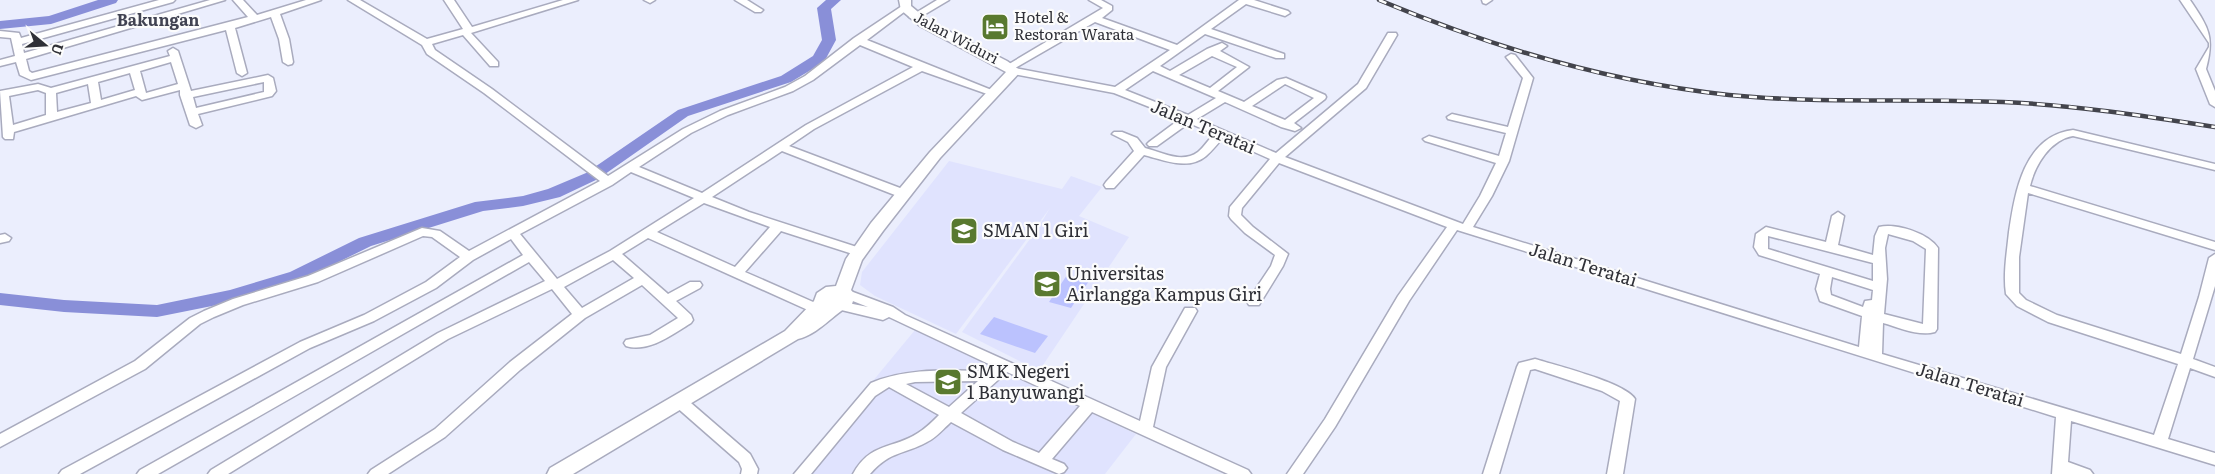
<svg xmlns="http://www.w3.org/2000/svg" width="2215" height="474" font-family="Literata,serif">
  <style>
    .built { fill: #e0e3fe }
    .green { fill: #bbc2fe }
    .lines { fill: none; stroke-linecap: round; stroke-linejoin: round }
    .river { fill: #898fd8; fill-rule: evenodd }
    .minor-casing { stroke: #a9abbe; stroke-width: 3 }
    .major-casing { stroke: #a9abbe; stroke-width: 3 }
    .minor { fill: #fff; fill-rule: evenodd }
    .major { fill: #fff; fill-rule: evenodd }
    .rail-casing { stroke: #43444c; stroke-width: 4.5 }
    .rail { stroke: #fcfcfc; stroke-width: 2.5; stroke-dasharray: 8; stroke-linecap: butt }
    .labels { text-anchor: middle; stroke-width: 4.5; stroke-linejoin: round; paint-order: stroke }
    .far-poi-label { font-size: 15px; fill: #2f3037; stroke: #fcfcfc; text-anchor: start }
    .far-street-label { font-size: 15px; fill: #2f3037; stroke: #fcfcfc }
    .far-quarter-label { font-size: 16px; font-weight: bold; fill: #414352; stroke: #fcfcfc }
    .street-label { font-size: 18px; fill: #2f3037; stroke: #fcfcfc }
    .poi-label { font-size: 18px; fill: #2f3037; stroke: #fcfcfc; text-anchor: start }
  </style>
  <rect width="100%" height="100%" fill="#ebeefd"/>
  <g class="built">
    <polygon points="949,161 1062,189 1071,176 1102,187 1079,216 1129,237 1039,371 962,332 1038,228 1050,208 956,334 875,296 860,285 862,272"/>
    <polygon points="915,330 1136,434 1105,474 796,474"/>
  </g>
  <g class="green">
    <polygon points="1067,275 1089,281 1071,308 1049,302"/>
    <polygon points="994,317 1048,336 1035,353 980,334"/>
  </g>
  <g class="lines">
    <g class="river">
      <polygon points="98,0 118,0 116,3 51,24 0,29 0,21 49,16"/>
      <polygon points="826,0 841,0 831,9 836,40 824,62 791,82 688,116 598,179 560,197 523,206 483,211 371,246 302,280 232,302 157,317 64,312 0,305 0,293 64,300 157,305 230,290 290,272 359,238 475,202 523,196 548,189 586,173 678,110 781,76 813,56 822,40 817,8"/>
    </g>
    <defs>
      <g id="minor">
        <polygon points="159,0 175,0 173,2 22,44 24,53 210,0 225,0 26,59 29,71 32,73 248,17 233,0 243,0 257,15 306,0 321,0 280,14 289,39 293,62 292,64 288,65 283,62 279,39 271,17 235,28 247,73 242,76 237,73 226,30 31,80 20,75 16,62 0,66 0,60 15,56 11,38 0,37 0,31 19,33 21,38"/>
        <path d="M 348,0 L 360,0 L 427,39 L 463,29 L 444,0 L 454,0 L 472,27 L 563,0 L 578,0 L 471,33 L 498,62 L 498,66 L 490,66 L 463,35 L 432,44 L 435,50 L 492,89 L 608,176 L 683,129 L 720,111 L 785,87 L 805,76 L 854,38 L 905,4 L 908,5 L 908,9 L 867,40 L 999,93 L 994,96 L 990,95 L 922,71 L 814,129 L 789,146 L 908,191 L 910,194 L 908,197 L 900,197 L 782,151 L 712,197 L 749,212 L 863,249 L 865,252 L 863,255 L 859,256 L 781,231 L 745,272 L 820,305 L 822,308 L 820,311 L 810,311 L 648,238 L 622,254 L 668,294 L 690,282 L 700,282 L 702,285 L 700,288 L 676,301 L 691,315 L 693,320 L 691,323 C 673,334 649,353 626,346 L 624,343 L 626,340 L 650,335 L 678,318 L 642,285 L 585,318 L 520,370 L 445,437 L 388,474 L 368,474 L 371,470 L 435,429 L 510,362 L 572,314 L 552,289 L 448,339 L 228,474 L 208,474 L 211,470 L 438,333 L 545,281 L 529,262 L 158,474 L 137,474 L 140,470 L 523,255 L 511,239 L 473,260 L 436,288 L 374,321 L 310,348 L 80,474 L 59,474 L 62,470 L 300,342 L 364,315 L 426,282 L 460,257 L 432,237 L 423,236 L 318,282 L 243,305 L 214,317 L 200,324 L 145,369 L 0,447 L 0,434 L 135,361 L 190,318 L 204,311 L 233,299 L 308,276 L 422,228 L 440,231 L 469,251 L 600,181 L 484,93 L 427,54 L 422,45 ZM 860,45 L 913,67 L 806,125 L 702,193 L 639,167 L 691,133 L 728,115 L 793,91 L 813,80 ZM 631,172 L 694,198 L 610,251 L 557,279 L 520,234 L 612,185 ZM 704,203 L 770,227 L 735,267 L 657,232 ZM 613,260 L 634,278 L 582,308 L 564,287 Z"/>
        <polygon points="644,0 655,0 650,3"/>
        <polygon points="735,0 747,0 763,10 761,12 755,12"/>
        <polygon points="937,0 949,0 917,19 914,20 909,17"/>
        <path d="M 1089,0 L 1101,0 L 1112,6 L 1112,10 L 1102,18 L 1177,45 L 1239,0 L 1254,0 L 1288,11 L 1290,13 L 1285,16 L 1246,4 L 1211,29 L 1284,54 L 1284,58 L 1276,58 L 1205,34 L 1160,66 L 1170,71 L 1207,49 L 1222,43 L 1227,46 L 1220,51 L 1249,67 L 1218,91 L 1244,102 L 1277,80 L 1286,78 L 1325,95 L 1326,97 L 1325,99 L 1294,123 L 1301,128 L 1295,131 L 1281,127 L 1225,102 L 1197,119 L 1276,153 L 1358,84 L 1388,33 L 1396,33 L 1397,35 L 1366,88 L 1285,157 L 1463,224 L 1480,196 L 1496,163 L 1425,141 L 1423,139 L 1429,136 L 1499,156 L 1506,133 L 1448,119 L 1447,117 L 1452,114 L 1508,127 L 1523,78 L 1506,57 L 1511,54 L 1515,55 L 1533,78 L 1509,161 L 1492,196 L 1473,227 L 1859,347 L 1862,316 L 1820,301 L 1816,289 L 1820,274 L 1759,255 L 1754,247 L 1756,234 L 1766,227 L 1826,242 L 1832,216 L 1838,212 L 1844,216 L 1838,245 L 1873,255 L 1875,236 L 1879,227 C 1896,223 1928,233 1938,248 L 1937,329 L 1935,332 C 1919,337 1898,327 1883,323 L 1882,354 L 2154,435 L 2178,364 L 2048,322 L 2017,306 L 2006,294 C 2003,274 2007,252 2009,232 C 2015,192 2024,136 2073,130 L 2215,164 L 2215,170 L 2073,136 C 2050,140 2035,165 2030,186 L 2215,242 L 2215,250 L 2028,193 L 2019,257 L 2019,293 L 2026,300 L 2057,315 L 2181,354 L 2199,297 L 2209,258 L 2215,254 L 2215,286 L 2193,359 L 2215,367 L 2215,377 L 2190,368 L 2168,439 L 2215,453 L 2215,465 L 2071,421 L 2068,462 L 2090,470 L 2093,474 L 2052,474 L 2056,417 L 1457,230 L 1409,301 L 1335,427 L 1303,474 L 1287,474 L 1325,419 L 1398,296 L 1447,227 L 1279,163 L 1242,208 L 1241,215 L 1253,227 L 1288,254 L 1283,266 L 1259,305 L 1249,305 L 1247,302 L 1271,266 L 1275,255 L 1245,233 L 1231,219 L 1229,216 L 1230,207 L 1270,159 L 1223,138 C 1217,144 1212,151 1206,156 C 1188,171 1164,160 1144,155 L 1114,188 L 1106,188 L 1104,185 L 1106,182 L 1134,151 L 1128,142 L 1112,134 L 1114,132 L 1122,132 L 1137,138 L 1145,148 C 1161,152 1182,164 1198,152 C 1204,147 1208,140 1214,134 L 1189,123 L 1157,146 L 1149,146 L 1147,144 L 1149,142 L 1180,119 L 1114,93 L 1014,74 L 1004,67 L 1103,8 ZM 1095,22 L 1170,50 L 1115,87 L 1015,68 ZM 1212,56 L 1237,67 L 1210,88 L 1179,75 ZM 1153,71 L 1216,98 L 1188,115 L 1125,90 ZM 1285,84 L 1314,98 L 1285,120 L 1252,106 ZM 1888,234 L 1913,241 L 1926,249 L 1923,324 L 1884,314 L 1887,279 L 1885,248 ZM 1768,236 L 1873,263 L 1873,281 L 1768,249 ZM 1832,277 L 1873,290 L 1872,300 L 1865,301 L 1863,307 L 1831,295 L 1830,289 Z"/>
        <polygon points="1482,0 1492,0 1486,4 1483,3"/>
        <path d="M 2180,0 L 2190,0 C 2208,27 2215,36 2206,69 L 2215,91 L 2215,107 L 2210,104 L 2196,69 L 2209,47 L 2209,43 Z"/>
        <path d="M 173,48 L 178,51 L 191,91 L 268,75 L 273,78 L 276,91 L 272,96 L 198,114 L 202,125 L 196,128 L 190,125 L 180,95 L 180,90 L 142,100 L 136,96 L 14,132 L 13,139 L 5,139 L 3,137 L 0,91 L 38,84 L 51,88 L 170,56 L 168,51 ZM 171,62 L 178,84 L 146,93 L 140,71 ZM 130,73 L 135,90 L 101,100 L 98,82 ZM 264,82 L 264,92 L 196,108 L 193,97 ZM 88,84 L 91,103 L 57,112 L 56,93 ZM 38,90 L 46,93 L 46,115 L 13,125 L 9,96 Z"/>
        <polygon points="5,234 11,238 9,241 0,243 0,235"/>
        <path d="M 845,289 L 893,307 L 905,315 L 1140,421 L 1152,367 L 1185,308 L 1195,308 L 1197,311 L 1166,367 L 1153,427 L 1248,470 L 1251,474 L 1228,474 L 1092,412 L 1052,459 L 1064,464 L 1067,468 L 1064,472 L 1059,474 L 1003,450 L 951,422 C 944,428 936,438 927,442 C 904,455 891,450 870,474 L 853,474 C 870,442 894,449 918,433 C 926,428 933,421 939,415 L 889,387 L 875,396 L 811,474 L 794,474 L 871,383 C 908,367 951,371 990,371 L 995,367 L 889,317 L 883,320 L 833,308 L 831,305 L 833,302 L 838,301 L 868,307 L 840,296 L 838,293 L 840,290 ZM 1007,372 L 1080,406 L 1039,453 L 1013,442 L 961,413 ZM 978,381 L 949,407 L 906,384 L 915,382 Z"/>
        <path d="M 1535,359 C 1555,365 1626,383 1635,399 L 1623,474 L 1607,474 L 1620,401 L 1602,391 L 1535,369 L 1530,370 L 1499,474 L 1483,474 L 1517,367 L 1519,363 Z"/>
        <polygon points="679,396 684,397 750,454 758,469 757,474 741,474 742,469 739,462 674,405 672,401 674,397"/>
      </g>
      <path id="major" d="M 899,0 L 911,0 L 911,6 L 929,21 L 1007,61 L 1021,71 L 940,158 L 883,231 L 862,260 L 851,290 L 855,295 L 852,304 C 833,314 819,334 798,339 L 573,474 L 547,474 L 550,468 L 785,331 L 814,301 L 817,293 L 826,287 L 836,286 L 846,259 L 871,223 L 930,152 L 1006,72 L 920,26 L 901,10 Z"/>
    </defs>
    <use href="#minor" class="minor-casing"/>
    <use href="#major" class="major-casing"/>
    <use href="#minor" class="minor"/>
    <use href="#major" class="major"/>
    <defs>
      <path id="rail" d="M 1379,0 C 1491,47 1608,82 1729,95 C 1820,104 1911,98 2003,102 C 2074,105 2145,116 2215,127"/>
    </defs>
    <use href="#rail" class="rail-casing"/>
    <use href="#rail" class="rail"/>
  </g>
  <defs>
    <symbol id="hotel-square" viewBox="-11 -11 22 22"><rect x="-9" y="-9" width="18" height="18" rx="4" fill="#59792f" stroke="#fcfcfc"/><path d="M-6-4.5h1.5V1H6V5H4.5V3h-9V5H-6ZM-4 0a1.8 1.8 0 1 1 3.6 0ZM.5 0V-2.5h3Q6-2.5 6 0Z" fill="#fff"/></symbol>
    <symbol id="school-square" viewBox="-11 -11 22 22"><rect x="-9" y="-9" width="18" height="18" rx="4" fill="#59792f" stroke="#fcfcfc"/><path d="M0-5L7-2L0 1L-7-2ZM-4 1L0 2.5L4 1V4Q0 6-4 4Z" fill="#fff"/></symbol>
    <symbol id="university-square" viewBox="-11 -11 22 22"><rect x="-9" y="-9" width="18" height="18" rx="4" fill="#59792f" stroke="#fcfcfc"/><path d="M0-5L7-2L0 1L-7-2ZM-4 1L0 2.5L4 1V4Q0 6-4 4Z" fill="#fff"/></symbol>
  </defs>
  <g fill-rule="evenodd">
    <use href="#hotel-square" x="979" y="11" width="32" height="32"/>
    <use href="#school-square" x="948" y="215" width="32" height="32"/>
    <use href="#university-square" x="1031" y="268" width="32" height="32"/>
    <use href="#school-square" x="932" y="366" width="32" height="32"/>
  </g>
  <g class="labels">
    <g class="far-poi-label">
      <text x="1014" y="23">Hotel &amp;<tspan x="1014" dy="17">Restoran Warata</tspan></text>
    </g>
    <g class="far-street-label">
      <text transform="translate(956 38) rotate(28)" y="5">Jalan Widuri</text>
    </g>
    <g class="far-quarter-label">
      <text x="158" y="26">Bakungan</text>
    </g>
    <g class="street-label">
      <text transform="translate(1203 127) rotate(23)" y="6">Jalan Teratai</text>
      <text transform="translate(1583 265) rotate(17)" y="6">Jalan Teratai</text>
      <text transform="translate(1970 385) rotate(17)" y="6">Jalan Teratai</text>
    </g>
    <g class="poi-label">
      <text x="983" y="237">SMAN 1 Giri</text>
      <text x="1066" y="280">Universitas<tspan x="1066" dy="21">Airlangga Kampus Giri</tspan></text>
      <text x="967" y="378">SMK Negeri<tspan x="967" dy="21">1 Banyuwangi</tspan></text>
    </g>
  </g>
  <g transform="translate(45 45) rotate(108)" stroke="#fcfcfc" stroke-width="4" paint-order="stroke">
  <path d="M0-4L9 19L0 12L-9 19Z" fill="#2f3037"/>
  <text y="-8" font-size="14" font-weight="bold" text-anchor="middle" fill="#2f3037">U</text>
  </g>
</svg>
